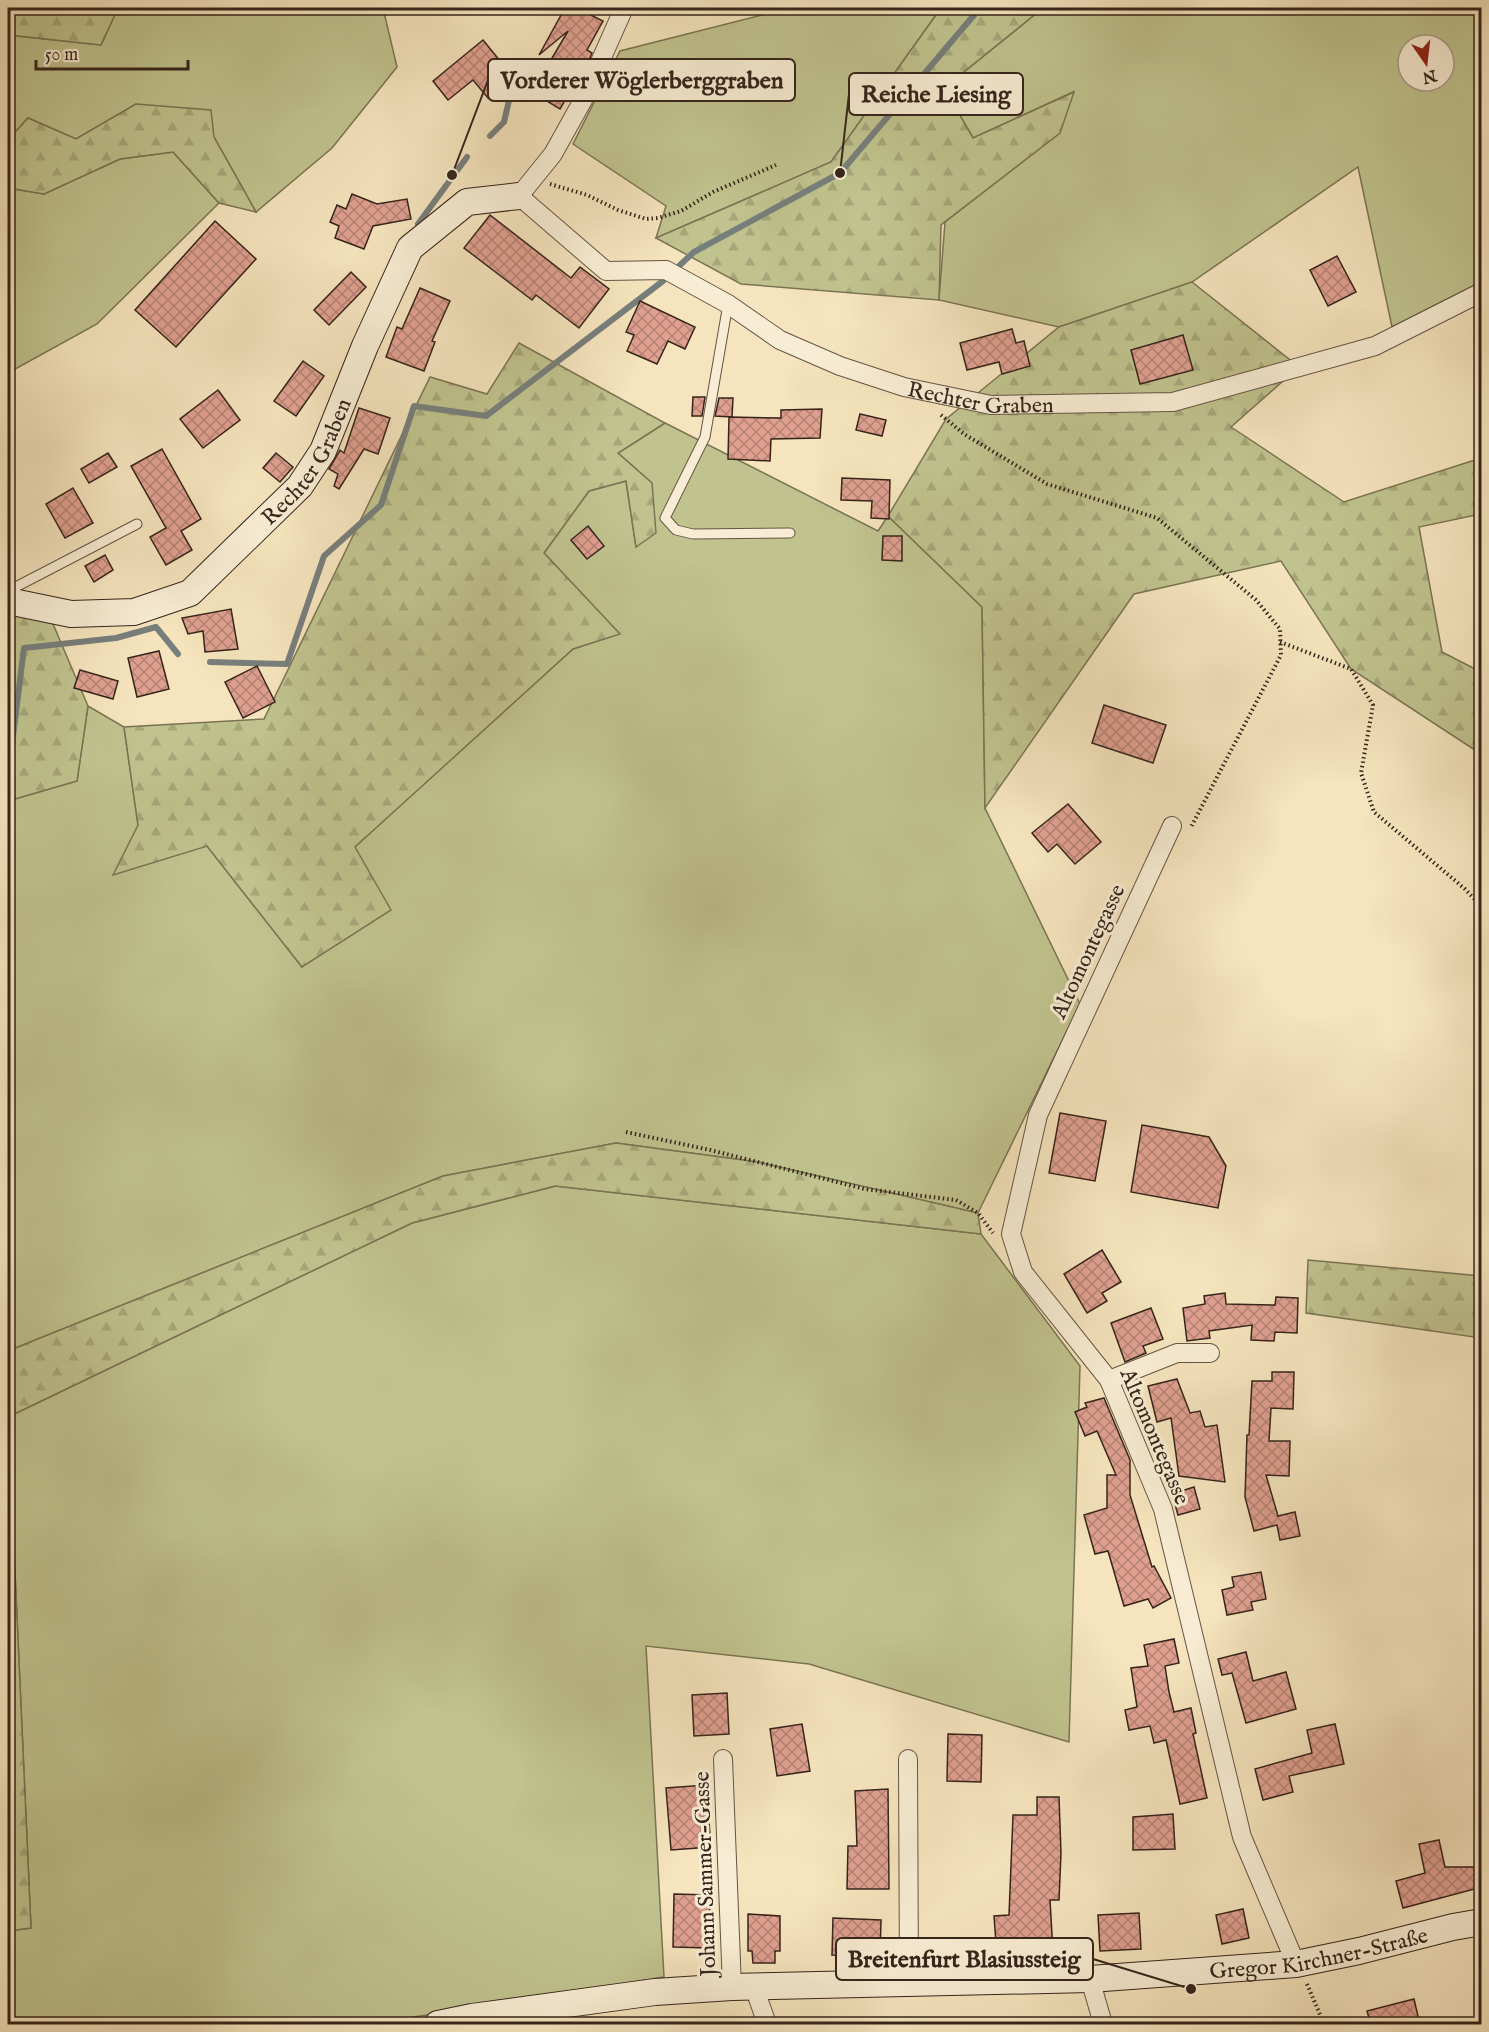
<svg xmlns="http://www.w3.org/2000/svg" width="1489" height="2032" font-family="'IM FELL English',serif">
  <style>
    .grass { fill: #c0c38e; stroke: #7b7454; stroke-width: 1.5; fill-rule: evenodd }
    .forest { fill: url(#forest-firs); stroke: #7b7454; stroke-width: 1.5 }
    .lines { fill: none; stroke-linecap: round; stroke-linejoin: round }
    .stream { stroke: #777f7c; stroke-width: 6 }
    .building { fill: url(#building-cross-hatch); stroke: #36241b; stroke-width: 1.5 }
    .lane-casing { stroke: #665444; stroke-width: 11 }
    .street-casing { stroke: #665444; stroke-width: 20 }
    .secondary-casing { stroke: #36241b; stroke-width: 28 }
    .path { stroke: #36241b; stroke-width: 4; stroke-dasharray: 1.5 3; stroke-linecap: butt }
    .lane { stroke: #f8edd4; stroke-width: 9 }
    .street { stroke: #f8edd4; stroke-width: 18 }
    .secondary { stroke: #f8edd4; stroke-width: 26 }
    .labels { text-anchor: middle; stroke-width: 6; stroke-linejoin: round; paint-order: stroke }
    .street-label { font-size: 22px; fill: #36241b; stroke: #f8edd4 }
    .leader { fill: none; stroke: #36241b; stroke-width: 2 }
    .callout-dot { fill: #36241b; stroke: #f8edd4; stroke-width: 2 }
    .callout { fill: #f8edd4; stroke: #36241b; stroke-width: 2 }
    .callout-label { font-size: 24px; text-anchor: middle; font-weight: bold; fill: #36241b }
  </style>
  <defs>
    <pattern id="forest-firs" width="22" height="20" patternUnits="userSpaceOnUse" patternTransform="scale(1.5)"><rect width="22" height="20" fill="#c0c38e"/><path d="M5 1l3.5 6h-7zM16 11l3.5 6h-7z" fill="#a6a77a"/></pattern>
    <pattern id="building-cross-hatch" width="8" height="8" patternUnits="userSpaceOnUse" patternTransform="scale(1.5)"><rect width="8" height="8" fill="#dfa090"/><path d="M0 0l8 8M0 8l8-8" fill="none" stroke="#b68275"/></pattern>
  </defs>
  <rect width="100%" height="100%" fill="#f5e4bd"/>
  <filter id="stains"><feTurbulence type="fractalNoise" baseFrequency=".00333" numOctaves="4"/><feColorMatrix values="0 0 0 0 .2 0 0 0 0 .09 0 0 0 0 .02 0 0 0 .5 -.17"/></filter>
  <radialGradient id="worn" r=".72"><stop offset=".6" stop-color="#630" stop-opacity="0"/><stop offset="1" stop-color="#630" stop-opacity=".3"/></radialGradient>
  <g class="grass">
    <polygon points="118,8 383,8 397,67 332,148 256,212 214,137 136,104 76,139 28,118 8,140 8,35 101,45"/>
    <polygon points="790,8 941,8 831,162 656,238 666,206 573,144 620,51"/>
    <path d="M 1043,8 L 1481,8 L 1481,282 L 1392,327 L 1358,167 L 1192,282 L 1059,327 L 939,300 L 945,222 L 1059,133 L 1073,92 L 973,138 L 944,88 ZM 1408,45 L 1444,45 L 1444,81 L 1408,81 Z"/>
    <polygon points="173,152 219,203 97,324 8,373 8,188 44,194 120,159"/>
    <polygon points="665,423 878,531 888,516 982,607 985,808 1080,1004 978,1213 758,1162 616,1143 443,1176 8,1351 8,801 77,781 88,706 124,727 138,825 207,846 302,967 354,847 573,649 619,634 544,553 589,491 626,481 636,547 652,483 618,453"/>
    <polygon points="556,1186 981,1234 1080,1366 1069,1742 809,1664 646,1646 664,1977 389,2021 380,2024 8,2024 8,1919 8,1931 31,1928 8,1417 412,1223"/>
  </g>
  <g class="forest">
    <polygon points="8,8 118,8 101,45 8,35"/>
    <polygon points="941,8 1043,8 944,88 973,138 1074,92 1060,133 941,225 939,300 741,284 656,238 831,162"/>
    <polygon points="136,104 211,110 214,137 256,212 219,203 173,152 120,159 44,194 8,188 8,140 28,118 76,139"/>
    <polygon points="1192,282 1299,367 1231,427 1344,502 1481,458 1481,514 1419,527 1442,652 1481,672 1481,754 1351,669 1281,561 1134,594 985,808 982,607 888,516 946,419 1059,327"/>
    <polygon points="519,343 665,423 618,453 652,483 656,533 636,547 626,481 589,491 544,553 620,634 573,649 355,847 391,910 302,967 207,846 113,875 138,825 124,727 264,719 430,377 487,394"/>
    <polygon points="8,616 50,617 88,706 77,781 8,801"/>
    <polygon points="616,1143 758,1162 978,1213 981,1234 555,1186 412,1223 8,1417 31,1928 8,1931 8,1351 443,1176"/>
    <polygon points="1308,1260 1481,1276 1481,1338 1306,1313"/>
  </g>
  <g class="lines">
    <g class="stream">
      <polyline points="490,136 504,122 517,66"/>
      <polyline points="418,224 467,157"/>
      <polyline points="680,265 694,252 840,173 980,8"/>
      <polyline points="210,662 287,664 324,556 381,505 414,406 486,416 663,281"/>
      <polyline points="8,737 13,736 24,648 116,638 156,627 178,654"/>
    </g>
  </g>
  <g class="building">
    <polygon points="565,8 577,8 603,21 587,50 592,53 590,58 560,109 532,92 568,31 539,55"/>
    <polygon points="483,40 513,77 488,98 473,80 448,100 433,81"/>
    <polygon points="352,194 377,204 407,199 411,219 373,226 364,249 335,238 339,226 330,222 337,205 346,209"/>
    <polygon points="490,215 571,278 580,267 609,289 579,328 536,295 532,300 464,248"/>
    <polygon points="215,221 256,259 176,347 135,310"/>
    <polygon points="1337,256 1356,292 1328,306 1310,270"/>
    <polygon points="351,272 366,287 329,325 314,310"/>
    <polygon points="420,288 450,301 432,341 435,342 424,371 386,357 397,327 402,329"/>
    <polygon points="640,301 695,327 685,349 668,341 657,364 627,351 634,335 626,332"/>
    <polygon points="1012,329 1016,343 1024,341 1030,366 1002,374 999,362 967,370 960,343"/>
    <polygon points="1183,335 1193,370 1140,384 1131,350"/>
    <polygon points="303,361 324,376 296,416 274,401"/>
    <polygon points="218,390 240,420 203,448 180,419"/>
    <polygon points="693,397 705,397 702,416 692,416"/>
    <polygon points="719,398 733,398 732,417 715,416"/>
    <polygon points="359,408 390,418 378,454 364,449 339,489 334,486 338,474 329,469 340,450 344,453"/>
    <polygon points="822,409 820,438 771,439 770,461 728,459 729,417 781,418 781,410"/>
    <polygon points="860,414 886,420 882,436 856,430"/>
    <polygon points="162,449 201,519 181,531 192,550 166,565 150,537 166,528 131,466"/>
    <polygon points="108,453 117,467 89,483 81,469"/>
    <polygon points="276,453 293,467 280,482 263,468"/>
    <polygon points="842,478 890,480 889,519 871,518 872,501 841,500"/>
    <polygon points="73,488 93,523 65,538 46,504"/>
    <polygon points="588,526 604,546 587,559 571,540"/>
    <polygon points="883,536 902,536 902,561 882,560"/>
    <polygon points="105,555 113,570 94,582 85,566"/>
    <polygon points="231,609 238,649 205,652 203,631 188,634 182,618"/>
    <polygon points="159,651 169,689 137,697 128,658"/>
    <polygon points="257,666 275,702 243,718 225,682"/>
    <polygon points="80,670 118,681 113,699 74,688"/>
    <polygon points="1104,705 1166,725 1153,763 1092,743"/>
    <polygon points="1068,804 1101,842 1075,864 1057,844 1048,852 1032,833"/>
    <polygon points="1060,1113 1106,1121 1095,1181 1049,1173"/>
    <polygon points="1142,1125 1209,1137 1226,1166 1218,1208 1131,1192"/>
    <polygon points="1102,1250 1121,1282 1102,1293 1107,1301 1087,1313 1064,1274"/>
    <polygon points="1225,1293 1226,1304 1275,1305 1276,1297 1298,1298 1297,1333 1275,1332 1274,1341 1251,1340 1252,1325 1209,1331 1210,1338 1187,1341 1183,1308 1205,1304 1204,1296"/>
    <polygon points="1151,1308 1163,1339 1143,1346 1146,1353 1125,1362 1111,1323"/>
    <polygon points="1272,1372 1294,1372 1293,1409 1271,1408 1269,1441 1290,1441 1289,1476 1266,1475 1278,1516 1295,1512 1300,1536 1280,1540 1277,1525 1254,1531 1245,1497 1247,1435 1249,1435 1252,1381 1272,1381"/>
    <polygon points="1177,1379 1190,1413 1200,1411 1205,1427 1217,1425 1225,1482 1179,1476 1171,1418 1157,1422 1148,1386"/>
    <polygon points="1104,1398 1130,1460 1130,1495 1152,1567 1154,1566 1171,1598 1153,1608 1148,1599 1124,1606 1108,1551 1095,1554 1084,1515 1107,1508 1107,1475 1116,1475 1097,1431 1085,1436 1075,1412 1087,1407 1085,1403"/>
    <polygon points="1194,1487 1200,1509 1178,1515 1172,1494"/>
    <polygon points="1261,1572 1266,1599 1251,1602 1253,1610 1227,1615 1222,1590 1234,1587 1232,1577"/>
    <polygon points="1174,1639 1179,1663 1165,1666 1169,1692 1174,1712 1191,1708 1196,1733 1193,1734 1207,1798 1180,1804 1166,1740 1154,1743 1150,1726 1129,1730 1125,1710 1137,1707 1131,1668 1148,1666 1144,1645"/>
    <polygon points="1246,1652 1253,1681 1286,1672 1296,1709 1246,1723 1232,1673 1222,1675 1218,1659"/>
    <polygon points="727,1693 729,1734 694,1736 692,1695"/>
    <polygon points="802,1724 810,1771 777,1776 770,1729"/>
    <polygon points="1335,1724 1344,1764 1289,1776 1293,1792 1263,1800 1255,1769 1312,1753 1307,1730"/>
    <polygon points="948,1734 982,1735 981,1782 947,1781"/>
    <polygon points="706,1785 711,1847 671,1850 666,1788"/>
    <polygon points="888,1789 889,1889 847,1889 848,1846 857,1846 855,1791"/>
    <polygon points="1037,1797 1059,1797 1061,1853 1059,1900 1050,1900 1053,1952 997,1956 994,1916 1009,1915 1013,1815 1037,1815"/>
    <polygon points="1173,1814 1175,1849 1133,1850 1133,1817"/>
    <polygon points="1439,1840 1445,1867 1482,1867 1482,1887 1403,1908 1396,1881 1425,1873 1419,1844"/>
    <polygon points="674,1894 710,1895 709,1948 673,1947"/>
    <polygon points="1243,1909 1249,1938 1222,1944 1216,1915"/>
    <polygon points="1139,1913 1141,1949 1100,1951 1098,1915"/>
    <polygon points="748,1914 780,1916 780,1951 775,1951 775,1963 753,1963 752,1951 748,1951"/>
    <polygon points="833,1918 881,1920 880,1957 832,1955"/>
    <polygon points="1414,1999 1420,2025 1371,2025 1367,2011"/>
  </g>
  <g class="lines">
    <defs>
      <g id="lane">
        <polyline points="728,304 705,437 665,518 676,530 693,534 790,533"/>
        <polyline points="8,591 137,524"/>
      </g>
      <g id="street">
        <path id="s1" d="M 624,8 L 583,100 L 553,154 L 519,196 L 606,271 L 666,270 L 728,304 L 780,340 L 840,366 L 904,387 L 991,405 L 1173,402 L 1375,346 L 1482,292"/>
        <polyline points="1172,826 1038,1115 1011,1234 1023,1272 1109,1380 1163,1509 1242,1837 1296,1964"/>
        <polyline points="1109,1380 1177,1353 1210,1353"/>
        <polyline points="723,1759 732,1987"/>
        <polyline points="908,1759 909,1985"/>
        <polyline points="1090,1979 1103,2024"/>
        <polyline points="754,1987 767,2024"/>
      </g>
      <g id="secondary">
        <path id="s2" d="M 8,601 L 71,614 L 134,612 L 190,593 L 300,486 L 323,451 L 365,346 L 410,248 L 467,202 L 519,196"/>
        <path id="s3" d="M 438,2024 L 472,2017 L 655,1992 L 732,1987 L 1090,1979 L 1296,1964 L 1359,1951 L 1453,1927 L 1482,1922"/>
      </g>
    </defs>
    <use href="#lane" class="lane-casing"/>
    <use href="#street" class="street-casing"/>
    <use href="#secondary" class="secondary-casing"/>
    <g class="path">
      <polyline points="550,184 587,195 618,210 646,219 658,218 681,211 713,192 776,165"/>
      <polyline points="941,415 964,434 1047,484 1157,518 1256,600 1280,629 1281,655 1191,827"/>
      <polyline points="1280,642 1351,669 1373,705 1361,773 1374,812 1465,889 1482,907"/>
      <polyline points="626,1132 710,1150 865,1189 956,1200 978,1213 993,1233"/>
      <polyline points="1307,1984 1324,2024"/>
    </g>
    <use href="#lane" class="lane"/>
    <use href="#street" class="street"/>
    <use href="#secondary" class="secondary"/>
  </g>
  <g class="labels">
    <g class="street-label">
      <text dy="8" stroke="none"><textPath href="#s1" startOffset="736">Rechter Graben</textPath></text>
      <text dy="8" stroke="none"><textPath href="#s2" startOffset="364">Rechter Graben</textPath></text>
      <text transform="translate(1087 951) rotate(-65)" y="8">Altomontegasse</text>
      <text transform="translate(1156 1436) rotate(67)" y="8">Altomontegasse</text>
      <text transform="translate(704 1874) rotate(-92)" y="8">Johann Sammer-Gasse</text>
      <text dy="8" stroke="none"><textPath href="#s3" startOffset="885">Gregor Kirchner-Straße</textPath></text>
    </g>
  </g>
  <path class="leader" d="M452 175L488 80M840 173L849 94M1191 1989L1093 1959"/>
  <g class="callout-dot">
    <circle cx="452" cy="175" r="6"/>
    <circle cx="840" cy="173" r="6"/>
    <circle cx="1191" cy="1989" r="6"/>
  </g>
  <g class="callout">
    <rect x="488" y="59" width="307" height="42" rx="6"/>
    <rect x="849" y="73" width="174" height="42" rx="6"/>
    <rect x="836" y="1938" width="257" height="42" rx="6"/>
  </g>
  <g class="callout-label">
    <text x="642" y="88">Vorderer Wöglerberggraben</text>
    <text x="936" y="102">Reiche Liesing</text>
    <text x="964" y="1967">Breitenfurt Blasiussteig</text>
  </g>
  <rect width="1489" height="2032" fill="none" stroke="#f5e4bd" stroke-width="30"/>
  <rect x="9" y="9" width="1471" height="2014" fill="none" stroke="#36241b" stroke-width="3"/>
  <rect x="15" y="15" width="1459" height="2002" fill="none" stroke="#36241b" stroke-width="1.5"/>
  <g transform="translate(1426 63) rotate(166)"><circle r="28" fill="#f8edd4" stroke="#aa9d8a" stroke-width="1.5"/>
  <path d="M0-4.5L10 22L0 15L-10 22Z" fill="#8f2418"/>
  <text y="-9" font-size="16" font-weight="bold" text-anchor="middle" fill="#36241b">N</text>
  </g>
  <path d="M36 60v9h152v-9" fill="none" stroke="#36241b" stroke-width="3"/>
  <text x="45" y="60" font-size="18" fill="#36241b" stroke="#f8edd4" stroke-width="4.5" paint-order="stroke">50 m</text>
  <rect width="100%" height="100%" filter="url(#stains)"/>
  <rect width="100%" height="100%" fill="url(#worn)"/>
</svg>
